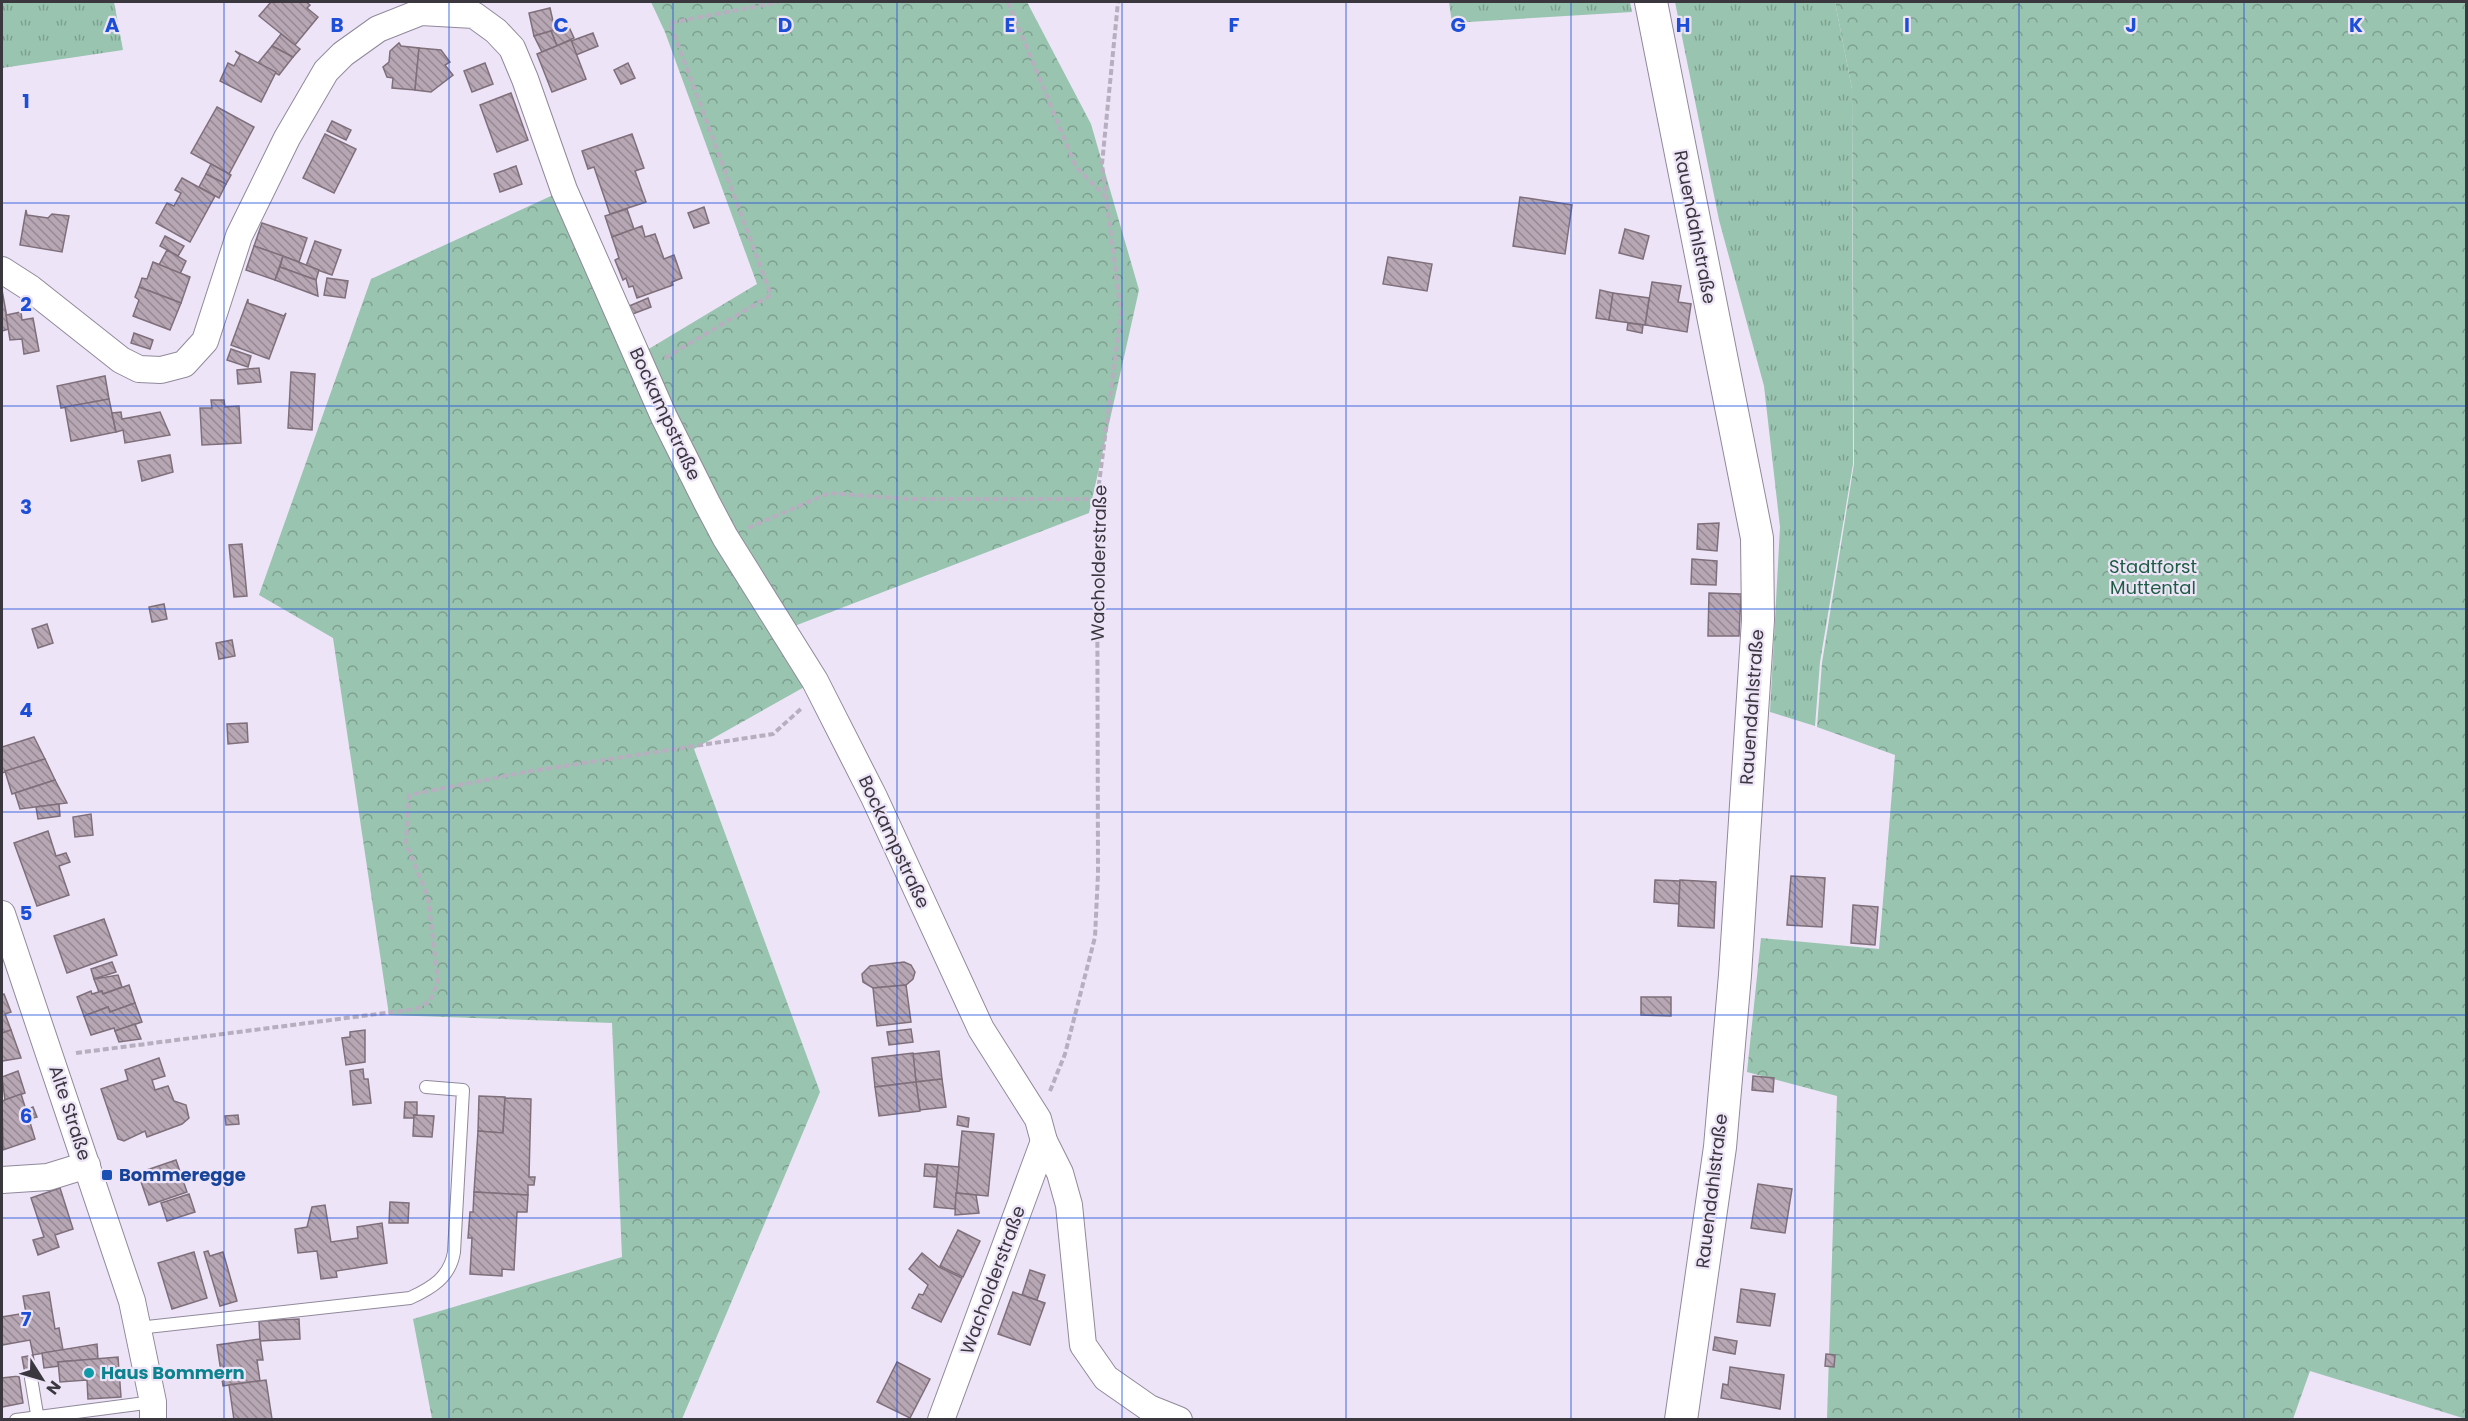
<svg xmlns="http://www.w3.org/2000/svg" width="2468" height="1421" font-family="Poppins,sans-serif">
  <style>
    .grass { fill: url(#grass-tufts) }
    .forest { fill: url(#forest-crowns) }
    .building { fill: url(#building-back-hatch); stroke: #7f6f7b; stroke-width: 1.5 }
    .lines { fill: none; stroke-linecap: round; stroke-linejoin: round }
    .service-casing { stroke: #91899b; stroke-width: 14 }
    .minor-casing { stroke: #91899b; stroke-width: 28 }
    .tertiary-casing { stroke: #91899b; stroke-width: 34 }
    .path { stroke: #b7afbf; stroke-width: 4; stroke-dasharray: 6 3; stroke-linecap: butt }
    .service { stroke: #fff; stroke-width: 12 }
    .minor { stroke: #fff; stroke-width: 26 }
    .tertiary { stroke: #fff; stroke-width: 32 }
    .grid { fill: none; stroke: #1d4ed8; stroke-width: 1.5; stroke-opacity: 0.55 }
    .transit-dot { fill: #1a4fb4; stroke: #ede4f7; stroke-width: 2 }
    .culture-dot { fill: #0f9aa8; stroke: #ede4f7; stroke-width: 2 }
    .labels { text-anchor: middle; stroke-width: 4.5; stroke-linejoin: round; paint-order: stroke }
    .street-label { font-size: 18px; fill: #3b373f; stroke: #ede4f7 }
    .park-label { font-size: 18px; fill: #1e5d44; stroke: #ede4f7 }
    .transit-label { font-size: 18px; font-weight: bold; fill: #164399; stroke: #ede4f7; text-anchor: start }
    .culture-label { font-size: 18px; font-weight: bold; fill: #0d838f; stroke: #ede4f7; text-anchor: start }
    .grid-label { font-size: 20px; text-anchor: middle; font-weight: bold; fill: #1d4ed8; stroke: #ede4f7; stroke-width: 4.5; stroke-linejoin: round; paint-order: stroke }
  </style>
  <defs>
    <pattern id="grass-tufts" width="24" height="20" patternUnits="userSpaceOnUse" patternTransform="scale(1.5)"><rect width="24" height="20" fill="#99c4af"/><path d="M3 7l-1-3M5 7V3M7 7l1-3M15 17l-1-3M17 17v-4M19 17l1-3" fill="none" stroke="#7ea090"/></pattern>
    <pattern id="forest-crowns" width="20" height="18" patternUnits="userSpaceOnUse" patternTransform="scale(1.5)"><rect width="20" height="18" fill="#99c4af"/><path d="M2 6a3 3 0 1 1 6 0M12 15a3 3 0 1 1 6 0" fill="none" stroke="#7ea090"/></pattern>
    <pattern id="building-back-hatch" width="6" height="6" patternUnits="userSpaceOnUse" patternTransform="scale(1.5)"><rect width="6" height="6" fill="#b7a6b3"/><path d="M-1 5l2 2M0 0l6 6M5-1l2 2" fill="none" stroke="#968893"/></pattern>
  </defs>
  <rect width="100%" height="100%" fill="#ede4f7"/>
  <g class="grass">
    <polygon points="2,2 114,2 123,50 2,68"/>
    <polygon points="1449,2 1630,2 1632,12 1452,23"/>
    <polygon points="1675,2 1835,2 1852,89 1853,464 1820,662 1815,726 1770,712 1780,527 1764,386 1719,220"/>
  </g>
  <g class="forest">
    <polygon points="651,2 1027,2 1091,124 1139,290 1089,513 784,630 815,681 694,749 820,1092 682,1419 432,1419 413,1319 622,1257 612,1023 389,1015 333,638 259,595 371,279 564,190 637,356 757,284 665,32"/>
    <polygon points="1835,2 2466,2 2466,1419 2310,1371 2293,1419 1827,1419 1837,1096 1747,1072 1761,938 1879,949 1895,755 1817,727 1822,663 1854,464 1852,89"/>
  </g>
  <g class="building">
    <polygon points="271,2 306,2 310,5 307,8 318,17 295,45 259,16"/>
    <polygon points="550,8 555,30 534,36 529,13"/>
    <polygon points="568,25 574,38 557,46 551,31"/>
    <polygon points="551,31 557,46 542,52 534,36"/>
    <polygon points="593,33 598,46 576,55 571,41"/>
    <polygon points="281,34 300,49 293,57 272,46"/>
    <polygon points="571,40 586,79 552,92 537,54"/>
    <polygon points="399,43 401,46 419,48 415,90 392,88 393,78 387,77 383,67 389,62 390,51"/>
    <polygon points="272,46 293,57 279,75 258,63"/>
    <polygon points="419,48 441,50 450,62 445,65 453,75 431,92 415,90"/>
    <polygon points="235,51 276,72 261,102 220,81 228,63 234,66 240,55"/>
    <polygon points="485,63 493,84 472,92 464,71"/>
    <polygon points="628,63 635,78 621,84 614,70"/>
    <polygon points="511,93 528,140 497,152 480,105"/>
    <polygon points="217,107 254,127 229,174 191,153"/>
    <polygon points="332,121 351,130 346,140 327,131"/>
    <polygon points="325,134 356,149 334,193 303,178"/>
    <polygon points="632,134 644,168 635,171 646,202 610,214 594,167 588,169 582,151"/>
    <polygon points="211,164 231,175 226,184 206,174"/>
    <polygon points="516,166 522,184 500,192 494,174"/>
    <polygon points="206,174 226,184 219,198 199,187"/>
    <polygon points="182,178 215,196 190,242 156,223 167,203 174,206 181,193 175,190"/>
    <polygon points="1520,197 1572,205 1565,254 1513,246"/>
    <polygon points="704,207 709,223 694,228 688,213"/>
    <polygon points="627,209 634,229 612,237 605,216"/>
    <polygon points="26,210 27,215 48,218 52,214 69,216 62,252 20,245"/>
    <polygon points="262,223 307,238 299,262 254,246"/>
    <polygon points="642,226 645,237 655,234 664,259 674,255 682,278 672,282 673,285 637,298 633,286 629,287 626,278 623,280 615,260 619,258 612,237"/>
    <polygon points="1625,229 1649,236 1643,259 1619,253"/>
    <polygon points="165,236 184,246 178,256 160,246"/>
    <polygon points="315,241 341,250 332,275 306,266"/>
    <polygon points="254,246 283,256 275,280 246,270"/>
    <polygon points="167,250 186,261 180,274 159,265"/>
    <polygon points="283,256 319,270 316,280 280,267"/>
    <polygon points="1388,257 1432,264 1427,291 1383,284"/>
    <polygon points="153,262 190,277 181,303 139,287 142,278 147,279"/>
    <polygon points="280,267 316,280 318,296 275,280"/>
    <polygon points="327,278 348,281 345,298 324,295"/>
    <polygon points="1652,282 1681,286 1678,302 1691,304 1687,332 1645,325"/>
    <polygon points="139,287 181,303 170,330 133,316 139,300 135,297"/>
    <polygon points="2,290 9,329 2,331"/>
    <polygon points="1600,290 1613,293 1609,320 1596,318"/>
    <polygon points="1613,293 1649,298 1645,325 1609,320"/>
    <polygon points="648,298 651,307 630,315 627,307"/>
    <polygon points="248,299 248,303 284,316 286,313 269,359 231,345"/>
    <polygon points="21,312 22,320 33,318 39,351 24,354 22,339 10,340 6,315"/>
    <polygon points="1628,323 1643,325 1642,333 1627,330"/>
    <polygon points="134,333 153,340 150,349 131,343"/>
    <polygon points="231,349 251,356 248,367 227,360"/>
    <polygon points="259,368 261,382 238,384 237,370"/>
    <polygon points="291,372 315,374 312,430 288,428"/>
    <polygon points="105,376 109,399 61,408 57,386"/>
    <polygon points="109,399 116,432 71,441 65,407"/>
    <polygon points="211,400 224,400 225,407 239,406 241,443 202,445 200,408 212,408"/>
    <polygon points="121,412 122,419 160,412 170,435 125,443 123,430 116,432 112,413"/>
    <polygon points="170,455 173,472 142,481 138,461"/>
    <polygon points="1719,523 1717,551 1697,549 1698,524"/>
    <polygon points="242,544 247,596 234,597 229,545"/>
    <polygon points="1692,559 1717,561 1716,585 1691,584"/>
    <polygon points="1709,593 1741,594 1739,636 1708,636"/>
    <polygon points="164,604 167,619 152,622 149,607"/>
    <polygon points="47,624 53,643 38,648 32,629"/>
    <polygon points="232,640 235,656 219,659 216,643"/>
    <polygon points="247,723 248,742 228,744 227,724"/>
    <polygon points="34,737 45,759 2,773 2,747"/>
    <polygon points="45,759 55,780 12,794 5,771"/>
    <polygon points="55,780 67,803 20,809 15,793"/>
    <polygon points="59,804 60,816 38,819 36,807"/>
    <polygon points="91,814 93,835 75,837 73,817"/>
    <polygon points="48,831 56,856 66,853 70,862 59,866 69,895 37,906 14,843"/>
    <polygon points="1791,876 1825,878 1822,927 1787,925"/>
    <polygon points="1655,880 1680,881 1679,904 1654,902"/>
    <polygon points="1680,880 1716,882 1714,928 1678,926"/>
    <polygon points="1853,905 1878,907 1875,945 1851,943"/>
    <polygon points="104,919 117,955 67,973 54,936"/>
    <polygon points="112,962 116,972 94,979 91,969"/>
    <polygon points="904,962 911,965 915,972 913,979 906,985 873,988 863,982 862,974 870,966"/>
    <polygon points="118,975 122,987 103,994 102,991 99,992 94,979"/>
    <polygon points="129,985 135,1003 110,1012 108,1007 84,1016 77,997 91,991 92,994 102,991 103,994"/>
    <polygon points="906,985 911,1022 877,1026 873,988"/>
    <polygon points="4,994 11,1012 5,1014 11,1030 2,1033 2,995"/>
    <polygon points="1641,997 1671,997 1671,1016 1641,1015"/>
    <polygon points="135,1003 142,1022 115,1031 114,1028 91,1035 84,1016 108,1007 110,1012"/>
    <polygon points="135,1024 141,1039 119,1042 115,1031"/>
    <polygon points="911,1029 913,1042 889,1045 887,1032"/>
    <polygon points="11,1030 21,1058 2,1061 2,1033"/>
    <polygon points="365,1030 365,1062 346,1065 342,1038 350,1037 350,1032"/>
    <polygon points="939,1051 942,1079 916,1082 913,1054"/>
    <polygon points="913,1053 916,1082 875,1087 872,1058"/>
    <polygon points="159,1058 165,1076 152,1080 155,1090 168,1086 174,1101 186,1105 189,1118 182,1124 147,1137 145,1131 124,1141 118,1139 101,1089 128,1080 125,1070"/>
    <polygon points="363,1069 364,1079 368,1079 371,1103 353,1105 350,1071"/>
    <polygon points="18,1071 25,1093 5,1100 2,1077"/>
    <polygon points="1753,1076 1774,1078 1773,1092 1752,1090"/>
    <polygon points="942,1079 946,1107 920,1110 916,1082"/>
    <polygon points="916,1082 920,1111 879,1116 875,1087"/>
    <polygon points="21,1094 26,1110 33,1107 37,1117 29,1119 35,1139 3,1150 2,1101"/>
    <polygon points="479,1096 505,1097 503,1133 478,1131"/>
    <polygon points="505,1098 531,1099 529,1177 535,1177 534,1185 528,1185 528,1195 474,1192 478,1131 503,1133"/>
    <polygon points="405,1102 417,1102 417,1115 414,1115 414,1118 404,1118"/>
    <polygon points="238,1115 239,1124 226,1125 225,1116"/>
    <polygon points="414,1115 434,1116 432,1137 413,1136"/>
    <polygon points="958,1116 969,1118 968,1127 957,1125"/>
    <polygon points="962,1131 994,1134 988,1196 956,1193"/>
    <polygon points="176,1160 187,1192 149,1205 138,1173"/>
    <polygon points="925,1164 938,1165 936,1177 924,1176"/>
    <polygon points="938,1165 959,1167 955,1209 934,1207"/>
    <polygon points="1758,1184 1792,1189 1785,1233 1751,1228"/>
    <polygon points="60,1188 73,1229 55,1235 59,1247 38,1255 33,1240 44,1237 31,1198"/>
    <polygon points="474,1192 528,1195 527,1212 517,1212 514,1270 502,1269 502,1276 470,1274 472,1238 468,1238 470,1212 473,1212"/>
    <polygon points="956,1193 976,1195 979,1213 955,1215"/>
    <polygon points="189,1194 195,1212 167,1221 161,1203"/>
    <polygon points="390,1202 409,1203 408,1223 389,1223"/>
    <polygon points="325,1205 331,1242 358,1238 357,1227 382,1223 387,1263 336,1271 337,1277 321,1279 317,1251 298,1253 295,1229 307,1227 312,1207"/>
    <polygon points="958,1230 980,1241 963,1277 940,1266"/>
    <polygon points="208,1251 210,1256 223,1252 237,1301 220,1306 204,1252"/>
    <polygon points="194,1252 207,1298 172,1309 158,1263"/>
    <polygon points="922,1253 939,1267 962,1278 941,1322 912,1308 919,1294 923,1295 928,1285 909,1269"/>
    <polygon points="1030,1270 1045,1275 1037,1300 1022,1295"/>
    <polygon points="1741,1289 1775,1294 1770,1326 1737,1322"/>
    <polygon points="49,1292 55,1329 59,1328 63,1350 33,1355 30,1340 2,1345 2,1317 26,1313 23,1296"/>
    <polygon points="1013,1292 1045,1303 1030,1345 998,1334"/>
    <polygon points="299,1319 300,1339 260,1341 259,1321"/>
    <polygon points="1715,1337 1737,1341 1735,1354 1713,1350"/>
    <polygon points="260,1339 263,1360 257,1360 260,1381 223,1386 217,1345"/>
    <polygon points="97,1344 98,1359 58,1362 59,1366 44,1368 42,1353"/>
    <polygon points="1826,1354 1835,1355 1834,1367 1825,1366"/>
    <polygon points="33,1355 37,1378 26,1379 22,1357"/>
    <polygon points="118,1357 121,1397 88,1399 87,1380 60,1382 58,1362"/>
    <polygon points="897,1362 930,1379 910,1418 877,1402"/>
    <polygon points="1730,1367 1784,1375 1780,1409 1721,1398 1723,1384 1728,1385"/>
    <polygon points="19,1376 23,1403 2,1407 2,1378"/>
    <polygon points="266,1380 272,1419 234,1420 229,1385"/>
  </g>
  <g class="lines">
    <defs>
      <g id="service">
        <path d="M 138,1328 L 410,1298 C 432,1288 450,1277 454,1252 L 463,1090 L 426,1087"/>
        <polyline points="31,1378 38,1420"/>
        <polyline points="16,1420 153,1402"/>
      </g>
      <g id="minor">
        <polyline points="2,270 30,288 121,360 139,369 161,370 184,364 205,341 239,236 287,138 326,71 343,54 378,29 421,12 474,15 496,31 512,48 525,79 564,190 664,417 707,503 725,537 815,681 874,797 981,1029 1038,1119 1044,1141 1060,1173 1069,1205 1083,1345 1106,1378 1149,1408 1179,1420"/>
        <polyline points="2,914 132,1301 153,1402 153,1420"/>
        <polyline points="2,1180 48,1177 87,1165"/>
        <polyline points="941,1420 1044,1141"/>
      </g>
      <polyline id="tertiary" points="1651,2 1757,538 1758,620 1735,975 1720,1147 1681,1420"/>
    </defs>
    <use href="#service" class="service-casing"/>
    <use href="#minor" class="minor-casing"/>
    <use href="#tertiary" class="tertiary-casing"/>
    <g class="path">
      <polyline points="1008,2 1076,167 1106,197"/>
      <polyline points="665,358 771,295 670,23 779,2"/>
      <polyline points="748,528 829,493 909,499 1097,499"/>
      <polyline points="76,1053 416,1009 430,1001 438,982 428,897 406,843 409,795 525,772 773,734 802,708"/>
      <polyline points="1050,1091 1065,1054 1095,937 1098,874 1097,499 1121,313 1102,164 1118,2"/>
    </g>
    <use href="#service" class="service"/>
    <use href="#minor" class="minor"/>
    <use href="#tertiary" class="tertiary"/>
  </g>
  <path class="grid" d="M 224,2 L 224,1420M 449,2 L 449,1420M 673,2 L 673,1420M 897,2 L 897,1420M 1122,2 L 1122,1420M 1346,2 L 1346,1420M 1571,2 L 1571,1420M 1795,2 L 1795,1420M 2019,2 L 2019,1420M 2244,2 L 2244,1420M 2,203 L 2466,203M 2,406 L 2466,406M 2,609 L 2466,609M 2,812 L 2466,812M 2,1015 L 2466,1015M 2,1218 L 2466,1218"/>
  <rect class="transit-dot" x="101" y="1169" width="12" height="12" rx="3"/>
  <circle class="culture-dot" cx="89" cy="1373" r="6"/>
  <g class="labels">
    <g class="street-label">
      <text transform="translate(1695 227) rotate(79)" y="6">Rauendahlstraße</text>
      <text transform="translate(665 414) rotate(65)" y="6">Bockampstraße</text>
      <text transform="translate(1099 563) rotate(-89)" y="6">Wacholderstraße</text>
      <text transform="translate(1752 707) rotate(-86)" y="6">Rauendahlstraße</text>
      <text transform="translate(894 842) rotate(65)" y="6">Bockampstraße</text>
      <text transform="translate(70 1113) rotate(72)" y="6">Alte Straße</text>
      <text transform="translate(1712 1191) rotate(-83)" y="6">Rauendahlstraße</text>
      <text transform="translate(993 1280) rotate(-70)" y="6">Wacholderstraße</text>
    </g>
    <g class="park-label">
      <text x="2153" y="573">Stadtforst<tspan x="2153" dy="21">Muttental</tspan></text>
    </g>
    <g class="transit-label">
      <text x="119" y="1181">Bommeregge</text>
    </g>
    <g class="culture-label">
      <text x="101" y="1379">Haus Bommern</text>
    </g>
  </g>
  <g class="grid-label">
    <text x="112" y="32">A</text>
    <text x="337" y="32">B</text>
    <text x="561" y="32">C</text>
    <text x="785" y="32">D</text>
    <text x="1010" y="32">E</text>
    <text x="1234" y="32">F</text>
    <text x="1458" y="32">G</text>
    <text x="1683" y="32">H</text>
    <text x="1907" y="32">I</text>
    <text x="2131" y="32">J</text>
    <text x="2356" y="32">K</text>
    <text x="26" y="108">1</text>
    <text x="26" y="311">2</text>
    <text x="26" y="514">3</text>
    <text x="26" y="717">4</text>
    <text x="26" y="920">5</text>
    <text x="26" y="1123">6</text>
    <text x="26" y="1326">7</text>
  </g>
  <rect width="2468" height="1421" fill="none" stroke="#3b373f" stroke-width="6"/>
  <g transform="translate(42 1379) rotate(127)" stroke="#ede4f7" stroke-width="4.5" paint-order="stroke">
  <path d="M0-4.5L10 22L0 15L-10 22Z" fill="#3b373f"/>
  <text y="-9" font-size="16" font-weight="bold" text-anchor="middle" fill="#3b373f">N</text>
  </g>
</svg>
